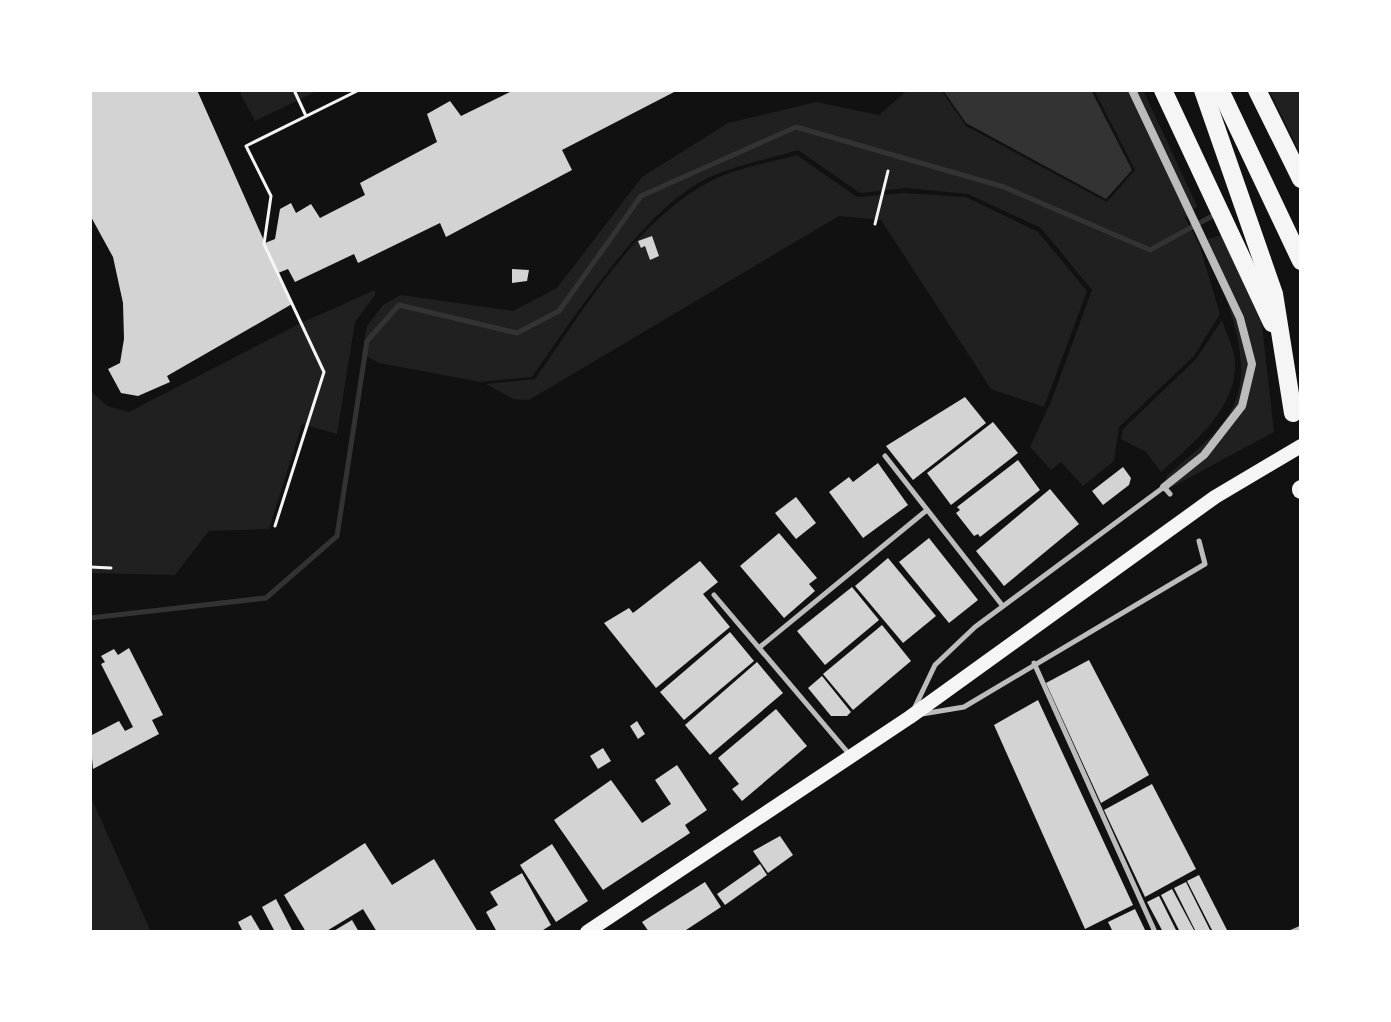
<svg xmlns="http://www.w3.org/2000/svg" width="1391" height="1022" font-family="Arial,sans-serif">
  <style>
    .green { fill: #202020 }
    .water { fill: #333 }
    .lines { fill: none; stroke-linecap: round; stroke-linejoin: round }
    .stream { stroke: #333; stroke-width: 5 }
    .building { fill: #d3d3d3 }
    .path { stroke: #f5f5f5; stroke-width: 3 }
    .service { stroke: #bcbcbc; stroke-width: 5 }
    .minor { stroke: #bcbcbc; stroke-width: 8 }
    .secondary { stroke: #f5f5f5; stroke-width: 14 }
    .motorway { stroke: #f5f5f5; stroke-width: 18 }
  </style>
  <rect width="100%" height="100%" fill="#111"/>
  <g class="green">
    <polygon points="246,90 319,90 255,121 240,93"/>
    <path d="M 908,90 L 941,90 L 966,126 L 1107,202 L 1135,170 L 1094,90 L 1143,90 L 1197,206 L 1185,218 L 1199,244 L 1220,314 L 1194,356 L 1119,427 L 1114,461 L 1083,486 L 1061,462 L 1051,470 L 1030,447 L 1052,399 L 1092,290 L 1041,228 L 968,194 L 906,188 L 860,193 L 798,150 C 769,159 737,165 710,177 C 645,206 573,319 532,377 L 480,382 L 379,363 L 362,354 L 367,326 L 383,305 L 401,295 L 513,311 L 557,288 L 642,177 L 728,123 L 816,102 L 879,115 Z"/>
    <polygon points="1269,90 1301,90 1301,155"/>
    <path d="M 797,155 L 857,197 L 904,193 L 966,197 L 1038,232 L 1087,291 L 1044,407 L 991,389 L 881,220 L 839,216 L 529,400 L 513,399 L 486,384 L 535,379 C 581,314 636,220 709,182 C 734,168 769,163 797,155 Z"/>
    <path d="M 1235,231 L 1261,316 L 1274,432 L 1172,487 L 1166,477 C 1187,457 1217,436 1231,411 C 1259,362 1221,289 1205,240 Z"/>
    <polygon points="375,290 375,295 355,322 337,434 302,424 269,529 209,531 175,575 90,573 90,390 107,406 129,412 301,323"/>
    <path d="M 1222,320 C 1226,333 1234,348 1235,361 C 1238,408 1192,444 1161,472 L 1146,452 L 1121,439 L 1123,429 L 1196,359 Z"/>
    <polygon points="90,795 151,932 90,932"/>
  </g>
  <polygon class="water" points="943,90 1091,90 1132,170 1106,199 966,123"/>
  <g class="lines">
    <polyline class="stream" points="90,618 266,598 337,536 367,341 399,305 517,333 559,311 641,196 796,127 1004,187 1150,250 1216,214"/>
  </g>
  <g class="building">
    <polygon points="90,90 197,90 265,243 275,239 280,209 291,203 296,213 311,204 320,218 365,195 360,183 437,142 427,114 450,101 461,116 514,90 678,90 562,150 572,170 446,237 440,223 358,263 354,254 295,282 288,269 278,273 292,304 167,376 170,382 138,396 121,393 108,369 120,363 124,339 123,303 113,257 90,215"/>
    <polygon points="652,236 659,256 650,260 645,246 641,248 638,241"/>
    <polygon points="512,269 529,270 527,281 512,283"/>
    <polygon points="965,397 986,423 913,480 886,446"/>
    <polygon points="993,422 1018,453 951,505 927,473"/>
    <polygon points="1018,460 1040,490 980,537 978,534 974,536 956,513 960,510 957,507"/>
    <polygon points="878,463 908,505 863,538 829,492 849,477 853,482"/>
    <polygon points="1123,467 1131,478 1129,485 1103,505 1092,491"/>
    <polygon points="1050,489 1079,524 1004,586 976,551"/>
    <polygon points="796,497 816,523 796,539 775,513"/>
    <polygon points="779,533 817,578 809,584 815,591 784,618 740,566"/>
    <polygon points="929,538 978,600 949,623 899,562"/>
    <polygon points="888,558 936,616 903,643 855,586"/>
    <polygon points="700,561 718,582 703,594 730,627 656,688 604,623 629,608 633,613"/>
    <polygon points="852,587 879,620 825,665 797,631"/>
    <polygon points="882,625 911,661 853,710 823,674"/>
    <polygon points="730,632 754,661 684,720 660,692"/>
    <polygon points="129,648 163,715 152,720 159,734 93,769 90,736 119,721 125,731 133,727 101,664 105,662 101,656 114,649 118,655"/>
    <polygon points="1089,660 1149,775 1101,803 1046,683"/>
    <polygon points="757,662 783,693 710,755 685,725"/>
    <polygon points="822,676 851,712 847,716 831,716 808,688"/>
    <polygon points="1038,700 1133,905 1085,929 994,725"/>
    <polygon points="776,709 807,746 742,801 732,789 739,784 718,758"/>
    <polygon points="637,721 645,734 638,739 630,726"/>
    <polygon points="603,748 611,761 598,769 590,756"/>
    <polygon points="677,765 707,810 685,825 690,833 603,890 554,820 611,780 642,823 671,804 655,780"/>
    <polygon points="1152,784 1196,869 1145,897 1104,810"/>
    <polygon points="780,836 793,855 768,873 753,851"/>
    <polygon points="365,843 392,885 434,859 478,932 377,932 363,909 325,932 306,932 284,895"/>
    <polygon points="552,844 588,901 556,922 520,865"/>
    <polygon points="760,864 767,875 725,905 717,894"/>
    <polygon points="522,873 551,925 540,932 497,932 486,912 498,905 490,892"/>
    <polygon points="1199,875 1228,932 1213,932 1187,881"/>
    <polygon points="705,882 721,907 683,932 649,932 642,922"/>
    <polygon points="1186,882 1211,932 1196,932 1174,888"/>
    <polygon points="1172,889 1195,932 1180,932 1161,895"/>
    <polygon points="1159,896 1177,932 1163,932 1147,902"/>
    <polygon points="276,899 293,932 275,932 262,907"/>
    <polygon points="1135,909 1146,932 1113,932 1108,922"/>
    <polygon points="251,915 261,932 243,932 238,922"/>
    <polygon points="352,920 359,932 332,932"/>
  </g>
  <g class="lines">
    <g class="path">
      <polyline points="294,90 306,116"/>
      <polyline points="875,224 888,171"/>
      <polyline points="275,526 324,372 264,244 271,196 246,146 359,90"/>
      <polyline points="90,567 111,568"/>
    </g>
    <g class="service">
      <polyline points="885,456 1002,605"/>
      <polyline points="714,595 850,755"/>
      <polyline points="760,647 927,510"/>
      <polyline points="1034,663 1155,932"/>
      <polyline points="914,709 935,665 975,627 1164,487 1170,494"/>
      <polyline points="922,714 964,707 1205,564 1199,541"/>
      <polyline points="1292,932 1301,928"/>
    </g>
    <polyline class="minor" points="1132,90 1240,318 1252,364 1242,406 1204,455 1164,487"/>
    <polyline class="secondary" points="587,932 910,717 1215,497 1301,446"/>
    <g class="motorway">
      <polyline points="1163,90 1272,323"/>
      <polyline points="1203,90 1274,294 1293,413"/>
      <polyline points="1220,90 1301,261"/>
      <polyline points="1257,90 1301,179"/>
      <polyline points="1301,489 1301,490"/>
    </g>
  </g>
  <rect width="1391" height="1022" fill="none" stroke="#ffffff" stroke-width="184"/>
</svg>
